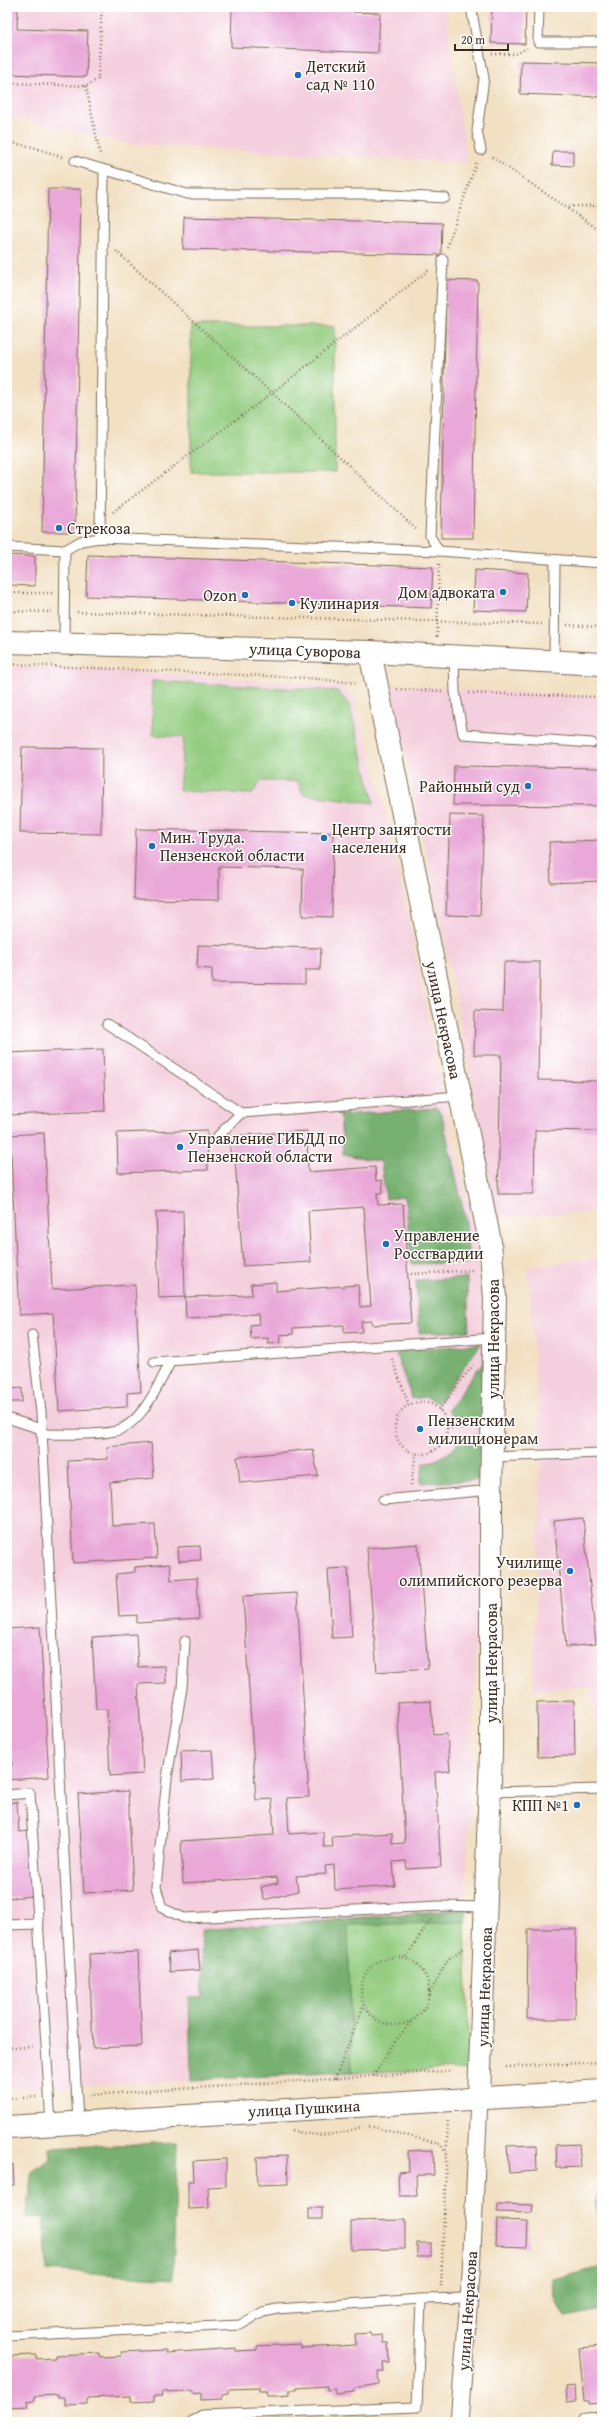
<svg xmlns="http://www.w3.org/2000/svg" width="609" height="2429" font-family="'Gentium Book Plus',serif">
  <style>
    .built { fill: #f4cfdd }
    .green { fill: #94cd81; stroke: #687c50 }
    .forest { fill: #77b06f; stroke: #596d46 }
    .building { fill: #e9a8d8 }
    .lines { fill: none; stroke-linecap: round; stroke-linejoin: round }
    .lane-casing { stroke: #7b6a57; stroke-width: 11 }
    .street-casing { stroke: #7b6a57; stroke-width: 19 }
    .secondary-casing { stroke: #7b6a57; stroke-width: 24 }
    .primary-casing { stroke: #7b6a57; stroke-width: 24 }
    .path { stroke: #7b6a57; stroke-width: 2.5; stroke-dasharray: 1 3; stroke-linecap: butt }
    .lane { stroke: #fff; stroke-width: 9 }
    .street { stroke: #fff; stroke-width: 17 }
    .secondary { stroke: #fff; stroke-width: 22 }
    .primary { stroke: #fff; stroke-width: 22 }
    .poi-dot { fill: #1f6fb2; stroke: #fff; stroke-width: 1.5 }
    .labels { text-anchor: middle; stroke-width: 3; stroke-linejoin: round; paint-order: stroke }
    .poi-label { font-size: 16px; fill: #3b2a1e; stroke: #fff; text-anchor: start }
    .street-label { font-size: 16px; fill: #3b2a1e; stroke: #fff }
  </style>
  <rect width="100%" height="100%" fill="#fff"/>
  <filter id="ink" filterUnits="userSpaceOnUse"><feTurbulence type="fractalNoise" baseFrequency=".025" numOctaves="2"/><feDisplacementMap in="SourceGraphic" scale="8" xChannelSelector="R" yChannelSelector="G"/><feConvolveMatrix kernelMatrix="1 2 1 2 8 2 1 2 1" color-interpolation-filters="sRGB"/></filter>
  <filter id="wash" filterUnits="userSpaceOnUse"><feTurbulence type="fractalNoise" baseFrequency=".012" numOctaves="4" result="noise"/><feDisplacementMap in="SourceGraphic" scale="16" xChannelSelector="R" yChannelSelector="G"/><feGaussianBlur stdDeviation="0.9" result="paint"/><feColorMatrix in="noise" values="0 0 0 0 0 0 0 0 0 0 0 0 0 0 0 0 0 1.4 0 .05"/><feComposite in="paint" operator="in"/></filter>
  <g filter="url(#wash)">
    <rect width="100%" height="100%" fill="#f2e0c2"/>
    <g class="built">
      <polygon points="7,7 445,7 467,163 129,144 7,116"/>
      <polygon points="7,666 81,668 342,686 354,696 383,803 412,934 441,1090 473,1223 488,1355 465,1922 469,2069 7,2089"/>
      <polygon points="391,685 602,697 602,1212 497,1217 450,969"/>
      <polygon points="602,1257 602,1762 598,1759 592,1687 533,1690 541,1455 528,1267"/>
    </g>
    <g class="green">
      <rect x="191" y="326" width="144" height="146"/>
      <polygon points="152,681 337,691 349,704 374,803 303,794 298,781 261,781 252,794 179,791 184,737 153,735"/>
      <polygon points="465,1922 469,2069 352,2072 348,1925"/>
      <polygon points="379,2415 379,2422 223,2422"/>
    </g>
    <g class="forest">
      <polygon points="437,1108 442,1115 466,1222 469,1263 412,1264 405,1197 386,1199 381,1162 343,1154 340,1115"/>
      <polygon points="467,1278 469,1331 419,1333 416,1280"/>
      <polygon points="481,1344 438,1403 426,1397 412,1399 396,1354 405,1350"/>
      <polygon points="488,1355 485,1422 451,1423 451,1416 448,1410"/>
      <path d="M 461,1436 L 484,1436 L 482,1480 L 420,1483 L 423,1464 C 439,1460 456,1452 461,1436 Z"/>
      <polygon points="467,1909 465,1922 348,1925 352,2072 191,2080 189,1998 203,1998 201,1930"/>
      <polygon points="177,2142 173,2279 47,2270 44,2217 26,2218 33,2171 50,2159 49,2148"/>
      <polygon points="602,2181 602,2233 595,2203"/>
      <polygon points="602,2267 602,2310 565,2317 554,2299 553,2279"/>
    </g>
    <g id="blocks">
      <g class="building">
        <polygon points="7,7 18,7 17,29 88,31 86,77 7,74"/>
        <polygon points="335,7 353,7 353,12 380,13 378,53 231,47 232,8 335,11"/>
        <polygon points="492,7 526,7 525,44 491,43"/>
        <polygon points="521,61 602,63 602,97 520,94"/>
        <polygon points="553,151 573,151 573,166 552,165"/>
        <polygon points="48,189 81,189 75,532 42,532"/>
        <polygon points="184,217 442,223 441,255 183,249"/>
        <polygon points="446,280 478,281 473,538 441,538"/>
        <polygon points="7,555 35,556 35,586 7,585"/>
        <polygon points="88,555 433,567 431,608 86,596"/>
        <polygon points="475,570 528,573 526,612 473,610"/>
        <polygon points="22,747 102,748 101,834 20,833"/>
        <polygon points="454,766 602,768 602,806 453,805"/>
        <polygon points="450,815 484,816 480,916 446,915"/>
        <polygon points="136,829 333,833 332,917 302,916 303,869 219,867 219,900 134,899"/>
        <polygon points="602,840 602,881 551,883 549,842"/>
        <polygon points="198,945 321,948 320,970 305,970 305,984 212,983 212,969 197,968"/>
        <polygon points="504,962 540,962 538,1080 602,1081 602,1131 535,1130 534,1194 498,1194 501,1055 474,1055 475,1011 503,1012"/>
        <polygon points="103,1049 105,1111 9,1115 7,1053"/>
        <polygon points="207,1130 208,1170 118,1173 117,1133"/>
        <polygon points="307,1131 308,1172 375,1167 376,1181 382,1180 383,1193 377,1193 378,1205 403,1204 411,1323 373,1325 372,1321 361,1322 362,1332 344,1333 344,1325 293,1328 293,1334 280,1335 281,1343 268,1344 268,1338 251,1339 250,1325 259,1324 258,1314 186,1318 185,1297 252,1295 251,1284 276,1282 276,1291 358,1285 360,1307 371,1306 364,1207 308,1211 311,1262 243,1266 235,1161 231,1161 229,1136"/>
        <polygon points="44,1133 52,1289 135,1285 141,1392 127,1393 127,1407 59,1411 53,1313 19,1315 10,1135"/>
        <polygon points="183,1211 185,1297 159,1298 156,1212"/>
        <polygon points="22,1388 22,1402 7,1402 7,1389"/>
        <polygon points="151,1443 154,1478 110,1482 112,1526 155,1524 157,1558 73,1563 68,1461 108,1459 107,1447"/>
        <polygon points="313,1449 318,1476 240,1483 237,1457"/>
        <polygon points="583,1518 596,1644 566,1647 554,1521"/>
        <polygon points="418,1544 428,1668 377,1672 367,1548"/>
        <polygon points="200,1546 201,1560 179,1561 178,1547"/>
        <polygon points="170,1564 171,1580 197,1578 199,1619 137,1623 137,1615 119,1616 116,1574 135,1572 135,1567"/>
        <polygon points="348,1568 352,1637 332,1638 328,1569"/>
        <polygon points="297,1593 309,1797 287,1798 289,1834 323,1832 324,1847 333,1847 332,1837 392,1833 392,1844 405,1843 397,1703 431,1701 433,1735 447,1734 450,1771 435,1772 441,1867 407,1869 406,1861 393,1862 395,1886 335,1890 334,1865 325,1866 326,1874 296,1876 298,1891 264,1900 261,1887 278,1883 277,1877 183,1883 181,1841 274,1835 272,1799 256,1800 243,1596"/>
        <polygon points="40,1627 49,1777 7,1780 7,1765 12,1765 10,1744 7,1744 7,1629"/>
        <polygon points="136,1634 138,1667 165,1666 166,1683 138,1684 143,1774 110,1776 107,1709 96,1709 92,1637"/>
        <polygon points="574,1701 575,1756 538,1757 537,1702"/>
        <polygon points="212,1750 214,1779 182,1781 181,1751"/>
        <polygon points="128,1791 133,1890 84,1893 78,1794"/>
        <polygon points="17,1802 19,1832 28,1831 35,1896 7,1898 7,1803"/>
        <polygon points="528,1929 576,1929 575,2019 527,2019"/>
        <polygon points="198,1950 200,1970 170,1972 168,1953"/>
        <polygon points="138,1952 142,2046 93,2048 89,1954"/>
        <polygon points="579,2144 581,2167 557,2168 556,2145"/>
        <polygon points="536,2145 537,2171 509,2173 507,2146"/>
        <polygon points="433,2150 434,2175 416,2175 417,2196 399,2196 398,2172 409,2171 408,2151"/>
        <polygon points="287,2156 288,2184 258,2185 257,2157"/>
        <polygon points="226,2159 226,2186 208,2187 209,2208 188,2209 188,2181 194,2181 193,2161"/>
        <polygon points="13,2164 14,2185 7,2186 7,2165"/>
        <polygon points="498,2204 533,2205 532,2213 497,2212"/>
        <rect x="309" y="2208" width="13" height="11"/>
        <polygon points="405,2220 405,2249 351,2250 351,2221"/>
        <polygon points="497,2220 528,2221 527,2247 496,2246"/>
        <rect x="417" y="2243" width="14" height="14"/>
        <polygon points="370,2333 371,2336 382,2335 383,2343 388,2343 389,2363 383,2363 384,2372 378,2372 379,2384 354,2388 355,2392 336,2394 335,2389 327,2390 327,2386 297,2388 297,2390 289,2390 289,2395 278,2396 267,2396 266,2391 259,2391 259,2388 229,2389 229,2393 222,2394 222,2399 201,2400 201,2393 193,2394 193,2391 162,2392 163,2396 154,2396 154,2401 131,2402 131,2396 87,2398 87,2404 65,2405 65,2398 58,2398 58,2395 35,2396 35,2400 27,2401 28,2406 8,2407 7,2401 7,2356 37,2355 37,2359 55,2358 55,2355 100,2353 100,2357 122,2356 121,2352 166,2350 166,2353 236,2348 236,2351 257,2350 257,2346 301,2344 301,2348 356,2345 355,2334"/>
        <polygon points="602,2346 602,2403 589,2404 589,2401 584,2401 579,2348"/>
        <polygon points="575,2386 576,2401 567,2402 566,2387"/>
      </g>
    </g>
  </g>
  <g filter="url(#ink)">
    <use href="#blocks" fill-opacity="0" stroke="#7b6a57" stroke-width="1"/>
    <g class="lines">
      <defs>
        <g id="lane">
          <polyline points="471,7 484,78 477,131 481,150"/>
          <polyline points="539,7 538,42 602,42"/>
          <polyline points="75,161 187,194 376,194 445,198"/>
          <polyline points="100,538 104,171"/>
          <polyline points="7,547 65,550"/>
          <polyline points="439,551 602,563"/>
          <polyline points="64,643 65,550 81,541 100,538 439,551 430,536 443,259"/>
          <polyline points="454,656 455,692 463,734 592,743"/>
          <polyline points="554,661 555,561"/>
          <polyline points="107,1024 241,1113 459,1096"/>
          <polyline points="218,1136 241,1113"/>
          <polyline points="32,1335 41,1412 78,2122"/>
          <polyline points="154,1362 494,1338"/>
          <polyline points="7,1418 41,1429"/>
          <path d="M 41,1434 C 61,1434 97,1436 115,1431 C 142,1425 159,1383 171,1361"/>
          <polyline points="491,1457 602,1453"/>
          <polyline points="383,1500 491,1490"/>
          <polyline points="185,1641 182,1688 167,1778 156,1887 162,1908 184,1918 439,1906 486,1907"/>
          <polyline points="490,1792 602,1789"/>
          <polyline points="7,1795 30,1793 51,2124"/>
          <polyline points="7,1925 39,1924"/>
          <polyline points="421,2299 469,2298"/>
          <polyline points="7,2336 240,2325 263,2312 277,2309 421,2299 417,2407 202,2415 191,2422"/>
        </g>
        <g id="street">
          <polyline points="459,2422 471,2273 479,2098"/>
          <polyline points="587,2422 602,2421"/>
        </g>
        <polyline id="secondary" points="370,652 490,1242 495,1298 491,1490 491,1752 479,2098"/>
        <g id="primary">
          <polyline points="7,642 370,652 602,664"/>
          <polyline points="7,2127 602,2091"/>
        </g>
      </defs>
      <use href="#lane" class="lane-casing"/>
      <use href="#street" class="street-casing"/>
      <use href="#secondary" class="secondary-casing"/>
      <use href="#primary" class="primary-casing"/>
      <g class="path">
        <polyline points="492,54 516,54 527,48"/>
        <polyline points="7,83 86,86 98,79 102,7"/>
        <polyline points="86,86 100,154"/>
        <polyline points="7,142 33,147 62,157"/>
        <polyline points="492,157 602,232"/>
        <polyline points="565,206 602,206"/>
        <polyline points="447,247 477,161"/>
        <polyline points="116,251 272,393 417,530"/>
        <polyline points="113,512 272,393 430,269"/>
        <polyline points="7,593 52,593"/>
        <polyline points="7,611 52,612"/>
        <polyline points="77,612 542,624"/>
        <polyline points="567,625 602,627"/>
        <polyline points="437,637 439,564"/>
        <polyline points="7,664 308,678 356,683"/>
        <polyline points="397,689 442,691"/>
        <polyline points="469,693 602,697"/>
        <polyline points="411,1274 474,1270"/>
        <polyline points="392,1359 409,1405"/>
        <circle cx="421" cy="1428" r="26"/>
        <polyline points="439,1410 473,1365"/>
        <polyline points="447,1428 474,1428"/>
        <polyline points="411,1485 416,1453"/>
        <circle cx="395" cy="1991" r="34"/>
        <polyline points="406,1957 431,1919"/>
        <polyline points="430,1993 448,1959 465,1947"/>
        <polyline points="7,2048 32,2047"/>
        <polyline points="506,2067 602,2062"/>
        <polyline points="374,2076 392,2045 411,2022"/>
        <polyline points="335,2079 364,2005"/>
        <polyline points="89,2095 449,2071"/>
        <polyline points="7,2099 36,2097"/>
        <polyline points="369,2126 440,2144 447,2154"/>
        <path d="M 292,2130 C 315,2138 338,2135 361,2127"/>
        <polyline points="441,2286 448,2119"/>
      </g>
      <use href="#lane" class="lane"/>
      <use href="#street" class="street"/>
      <use href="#secondary" class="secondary"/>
      <use href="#primary" class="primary"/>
    </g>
  </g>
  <g class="poi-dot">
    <circle cx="298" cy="75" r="4"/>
    <circle cx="59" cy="528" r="4"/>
    <circle cx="503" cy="592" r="4"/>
    <circle cx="245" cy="595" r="4"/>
    <circle cx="292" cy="603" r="4"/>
    <circle cx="528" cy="786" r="4"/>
    <circle cx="324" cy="838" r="4"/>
    <circle cx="152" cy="846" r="4"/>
    <circle cx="180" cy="1147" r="4"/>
    <circle cx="386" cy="1244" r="4"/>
    <circle cx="420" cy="1429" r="4"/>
    <circle cx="570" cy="1571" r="4"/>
    <circle cx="577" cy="1805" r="4"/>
  </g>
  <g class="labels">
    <g class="poi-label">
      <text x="306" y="72">Детский<tspan x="306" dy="18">сад № 110</tspan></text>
      <text x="67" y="534">Стрекоза</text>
      <text x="495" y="598" text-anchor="end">Дом адвоката</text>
      <text x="237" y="601" text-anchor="end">Ozon</text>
      <text x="300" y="609">Кулинария</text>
      <text x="520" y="792" text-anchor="end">Районный суд</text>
      <text x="332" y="835">Центр занятости<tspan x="332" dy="18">населения</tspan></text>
      <text x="160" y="843">Мин. Труда.<tspan x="160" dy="18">Пензенской области</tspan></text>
      <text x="188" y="1144">Управление ГИБДД по<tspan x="188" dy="18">Пензенской области</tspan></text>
      <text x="394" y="1241">Управление<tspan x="394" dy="18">Россгвардии</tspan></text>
      <text x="428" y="1426">Пензенским<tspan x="428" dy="18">милиционерам</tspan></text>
      <text x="562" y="1568" text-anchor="end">Училище<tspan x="562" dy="18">олимпийского резерва</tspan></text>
      <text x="569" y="1811" text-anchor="end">КПП №1</text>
    </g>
    <g class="street-label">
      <text transform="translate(305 650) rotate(2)" y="6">улица Суворова</text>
      <text transform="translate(444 1020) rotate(78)" y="6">улица Некрасова</text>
      <text transform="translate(493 1339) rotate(-90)" y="6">улица Некрасова</text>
      <text transform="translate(491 1663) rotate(-90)" y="6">улица Некрасова</text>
      <text transform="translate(484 1987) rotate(-88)" y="6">улица Некрасова</text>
      <text transform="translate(304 2108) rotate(-3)" y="6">улица Пушкина</text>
      <text transform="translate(467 2311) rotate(-86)" y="6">улица Некрасова</text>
    </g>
  </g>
  <rect width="609" height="2429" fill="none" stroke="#fff" stroke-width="24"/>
  <path d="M455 44v6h53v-6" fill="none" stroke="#3b2a1e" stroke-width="2"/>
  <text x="461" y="44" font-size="12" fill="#3b2a1e" stroke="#ffffff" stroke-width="3" paint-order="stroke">20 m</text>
</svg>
